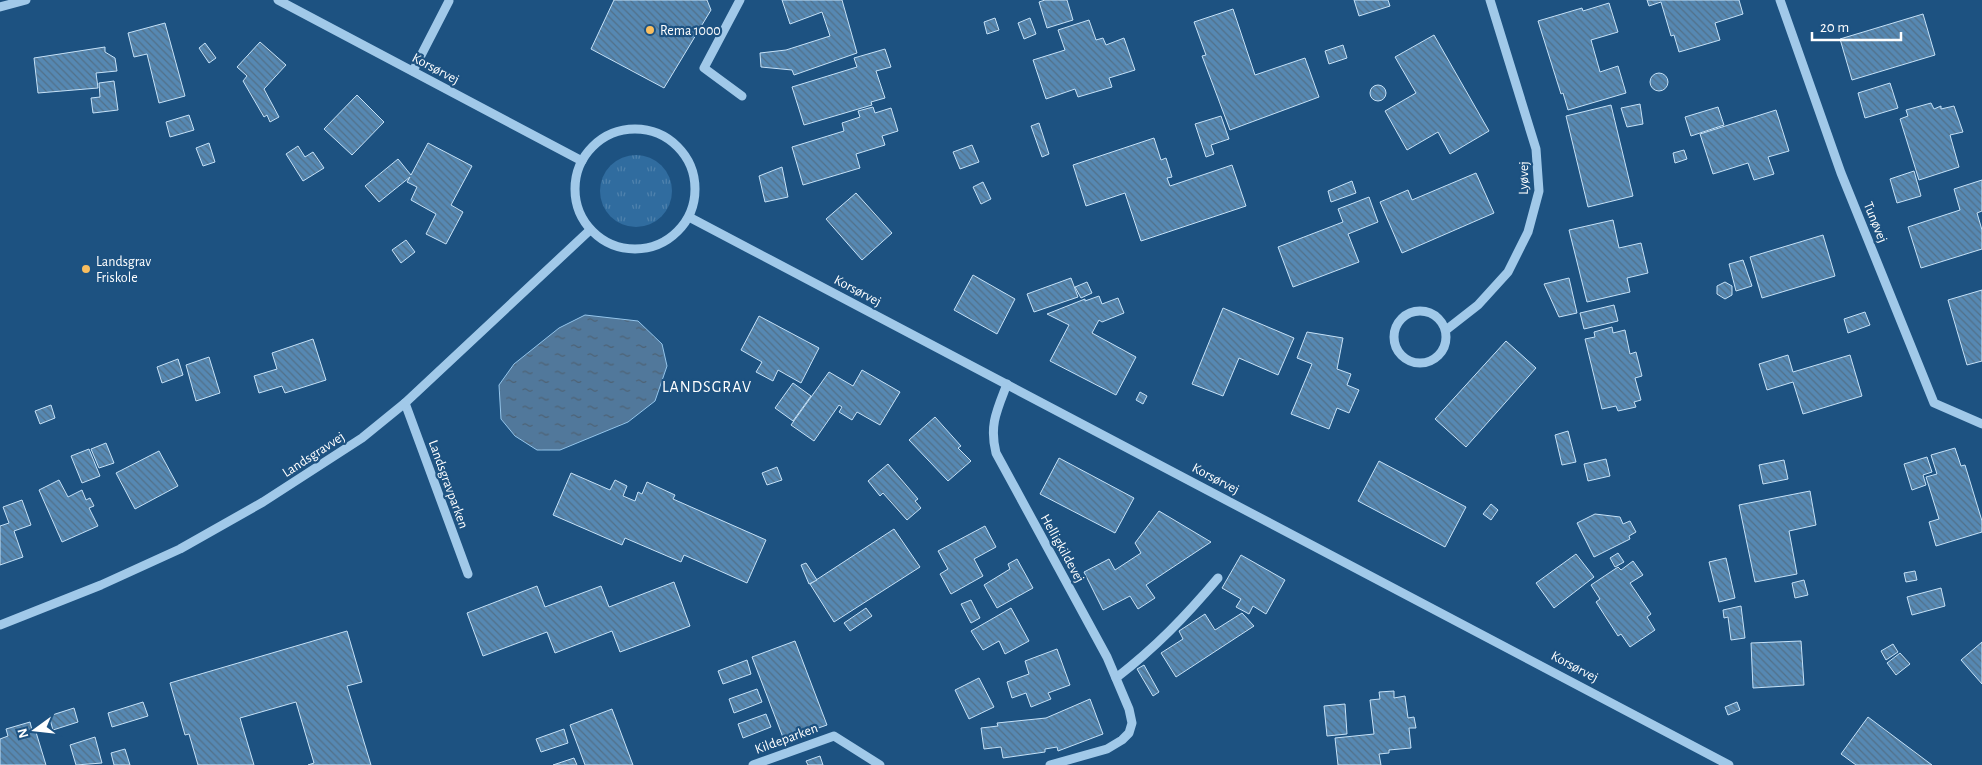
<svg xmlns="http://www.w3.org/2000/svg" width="1982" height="765" font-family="'Alegreya Sans',sans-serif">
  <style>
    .grass { fill: url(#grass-tufts) }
    .water { fill: url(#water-ripples); stroke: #94c5eb }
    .building { fill: url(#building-back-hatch); stroke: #c5e1f7 }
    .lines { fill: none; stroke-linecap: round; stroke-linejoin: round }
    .minor { stroke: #a1c9e9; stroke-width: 9 }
    .poi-dot { fill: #f9be5f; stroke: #1d5281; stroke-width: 2 }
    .labels { text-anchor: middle; stroke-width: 4.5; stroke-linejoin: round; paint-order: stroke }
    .poi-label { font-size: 14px; fill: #fff; stroke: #1d5281; text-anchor: start }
    .street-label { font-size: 14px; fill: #fff; stroke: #1d5281 }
    .quarter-label { font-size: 16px; letter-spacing: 1px; fill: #fff; stroke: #1d5281 }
  </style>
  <defs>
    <pattern id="grass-tufts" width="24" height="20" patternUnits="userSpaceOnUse" patternTransform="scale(1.25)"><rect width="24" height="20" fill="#306c9f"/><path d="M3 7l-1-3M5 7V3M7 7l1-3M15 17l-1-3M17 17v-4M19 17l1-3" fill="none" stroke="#4f82ad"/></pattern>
    <pattern id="water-ripples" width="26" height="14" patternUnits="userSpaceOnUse" patternTransform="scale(1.25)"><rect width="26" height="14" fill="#51789b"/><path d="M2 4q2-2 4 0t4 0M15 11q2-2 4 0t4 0" fill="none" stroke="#4e6274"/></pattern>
    <pattern id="building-back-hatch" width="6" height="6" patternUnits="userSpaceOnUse" patternTransform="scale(1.25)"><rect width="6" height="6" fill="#5688b2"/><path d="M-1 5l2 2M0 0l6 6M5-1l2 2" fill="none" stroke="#527089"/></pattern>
  </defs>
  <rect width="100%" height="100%" fill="#1d5281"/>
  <circle class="grass" cx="636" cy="191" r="36"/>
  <polygon class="water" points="585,315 638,321 662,344 667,366 655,401 628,422 560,450 537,450 515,436 501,419 499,385 514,364 559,328"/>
  <g class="building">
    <polygon points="707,0 711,10 664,88 591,49 614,0"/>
    <polygon points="782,0 842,0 857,53 794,75 792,70 761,67 760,53 786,50 830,36 822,12 790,24"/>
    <polygon points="1045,0 1067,0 1073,20 1047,28 1039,2"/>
    <polygon points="1354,0 1388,0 1390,6 1359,16"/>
    <polygon points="1647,0 1739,0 1743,14 1715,23 1720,40 1679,52 1674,35 1671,36 1661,2 1649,6"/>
    <polygon points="1609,3 1618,32 1591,40 1600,72 1618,66 1626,93 1568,110 1563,93 1561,94 1538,21 1582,8 1583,11"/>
    <polygon points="1233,9 1255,75 1305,58 1319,97 1230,130 1202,56 1206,55 1194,22"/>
    <polygon points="1923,14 1935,55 1852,80 1840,39"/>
    <polygon points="995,18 999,30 987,34 984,22"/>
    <polygon points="1030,18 1036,34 1024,39 1018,23"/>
    <polygon points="1089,20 1096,40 1103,38 1106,45 1124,38 1135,70 1109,78 1112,87 1078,97 1075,89 1046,99 1033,60 1065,50 1058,30"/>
    <polygon points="165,23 185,96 159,103 147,54 134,57 128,33"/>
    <polygon points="1434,35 1489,131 1450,154 1438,132 1407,150 1385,111 1416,93 1395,57"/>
    <polygon points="260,42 286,65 264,89 279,117 270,122 267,115 264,117 243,81 247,76 237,67"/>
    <polygon points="205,43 216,58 209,63 199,48"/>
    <polygon points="1343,45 1347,58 1329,64 1325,51"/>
    <polygon points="105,47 105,52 115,58 117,71 96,73 98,88 38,93 34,58"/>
    <polygon points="885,49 891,67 876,71 885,98 871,102 872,105 804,125 792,87 857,67 854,58"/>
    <circle cx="1659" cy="82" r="9"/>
    <polygon points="114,81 118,110 93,113 91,98 100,97 99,83"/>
    <polygon points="1890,83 1898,108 1865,118 1858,93"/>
    <circle cx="1378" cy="93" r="8"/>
    <polygon points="357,95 384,122 352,155 324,129"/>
    <polygon points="1931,103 1934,109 1941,106 1941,109 1954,106 1963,132 1950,135 1959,167 1919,180 1900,119 1908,116 1906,110"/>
    <polygon points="1640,104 1643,124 1627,127 1621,108"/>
    <polygon points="1611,105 1633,196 1588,207 1566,116"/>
    <polygon points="873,107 875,113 891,108 898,131 882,136 885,145 856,154 860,168 803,185 792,147 844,131 842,123 860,117 858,111"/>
    <polygon points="1718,107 1724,125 1691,136 1685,117"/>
    <polygon points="1776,110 1789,151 1768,157 1774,174 1754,180 1748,163 1713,174 1700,134"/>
    <polygon points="189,115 194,130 170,137 166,122"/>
    <polygon points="1221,116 1229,139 1211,145 1214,154 1206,157 1195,124"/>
    <polygon points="1039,123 1049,154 1042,157 1031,126"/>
    <polygon points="1154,138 1161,160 1166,158 1172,177 1167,178 1170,186 1232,165 1246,206 1141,241 1125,193 1086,206 1073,165"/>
    <polygon points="209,143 215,162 203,166 196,148"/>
    <polygon points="428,143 472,166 451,205 463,212 446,244 426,234 436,214 411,200 417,187 407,182 410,177 379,202 365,186 398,159 411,175"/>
    <polygon points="972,145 979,162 960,169 953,152"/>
    <polygon points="298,146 305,157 313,152 324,168 303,181 286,154"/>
    <polygon points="1684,150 1687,159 1675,163 1673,153"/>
    <polygon points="782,167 788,197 765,202 759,176"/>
    <polygon points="1914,171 1921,196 1897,203 1890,179"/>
    <polygon points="1476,173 1494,213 1402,253 1380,202 1408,190 1412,200"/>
    <polygon points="1982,180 1982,211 1977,213 1982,230 1982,249 1921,268 1908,227 1960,210 1954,189"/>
    <polygon points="1352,181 1356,193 1331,202 1328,191"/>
    <polygon points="983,182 991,199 981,204 973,187"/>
    <polygon points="856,193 892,233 862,260 826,219"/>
    <polygon points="1369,197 1378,222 1348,234 1359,262 1293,287 1278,247 1343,222 1338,209"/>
    <polygon points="1613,220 1619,248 1641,243 1648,273 1627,278 1630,292 1587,302 1569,230"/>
    <polygon points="1823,235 1835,276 1762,298 1750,257"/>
    <polygon points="406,240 415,252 401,263 392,250"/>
    <polygon points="1743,260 1752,286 1736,291 1729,264"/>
    <polygon points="973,275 1015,299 997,334 954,310"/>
    <polygon points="1071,278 1078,297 1034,312 1027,294"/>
    <polygon points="1569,278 1577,313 1559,317 1544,284"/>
    <polygon points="1087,282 1092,293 1081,298 1075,287"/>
    <polygon points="1725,282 1732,286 1732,295 1725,299 1717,294 1717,286"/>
    <polygon points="1982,290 1982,361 1967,365 1948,300"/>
    <polygon points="1099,296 1102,304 1118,298 1124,313 1102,322 1099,320 1092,333 1136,357 1116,395 1050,361 1069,325 1047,314 1085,299 1085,301"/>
    <polygon points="1614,305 1618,321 1584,329 1580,313"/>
    <polygon points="1223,308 1294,338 1278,375 1239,358 1223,396 1192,384"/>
    <polygon points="1865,312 1870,325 1848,333 1844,319"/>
    <polygon points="759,316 819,348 801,383 778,370 773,381 756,372 762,362 741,350"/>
    <polygon points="1612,327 1613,333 1625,330 1630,354 1636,352 1642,376 1635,378 1641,400 1634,402 1636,407 1618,411 1616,406 1602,409 1585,339 1595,337 1594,332"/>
    <polygon points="1307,332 1343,338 1337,369 1351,374 1347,385 1359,390 1349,413 1337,408 1329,429 1291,414 1312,364 1297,358"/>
    <polygon points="313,339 326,380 285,393 282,386 259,393 254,376 277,369 272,353"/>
    <polygon points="1506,341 1536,368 1466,447 1435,419"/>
    <polygon points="1788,355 1793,372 1850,355 1862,396 1803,414 1793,382 1767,390 1759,364"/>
    <polygon points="209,357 220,393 196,401 186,365"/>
    <polygon points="178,359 183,375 162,383 157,367"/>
    <polygon points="862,370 900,392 880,425 857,412 852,420 839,412 842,407 839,405 814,441 791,425 829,372 853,386"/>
    <polygon points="793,383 811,396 793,421 775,408"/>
    <polygon points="1140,392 1147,396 1143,404 1136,400"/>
    <polygon points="51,405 55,418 40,424 35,411"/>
    <polygon points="935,417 961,446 958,448 971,461 948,481 909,440"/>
    <polygon points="1568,431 1576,462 1562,465 1555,435"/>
    <polygon points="106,443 114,463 99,468 91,449"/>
    <polygon points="1955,448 1961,466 1965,465 1982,521 1982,532 1936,546 1929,522 1939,519 1926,477 1937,474 1931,455"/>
    <polygon points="89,449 100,476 82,483 71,456"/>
    <polygon points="159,451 178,486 135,509 116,473"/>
    <polygon points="1927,457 1932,472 1923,475 1926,485 1912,490 1904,464"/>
    <polygon points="1059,458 1134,498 1115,533 1040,494"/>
    <polygon points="1606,459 1610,476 1588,481 1584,464"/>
    <polygon points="1784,460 1788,479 1763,484 1759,465"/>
    <polygon points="1379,461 1466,507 1445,547 1358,501"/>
    <polygon points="888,464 918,499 915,501 921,508 907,520 883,493 880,496 868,481"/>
    <polygon points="777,467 782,480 767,485 762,473"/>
    <polygon points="571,473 610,490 615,480 627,486 623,496 635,501 638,492 642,494 647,482 675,495 673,499 766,540 747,583 684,555 681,562 625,538 622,545 553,515"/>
    <polygon points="59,480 68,497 82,490 86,500 90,498 94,506 89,508 98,526 62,542 39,490"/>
    <polygon points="1810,491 1816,525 1789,531 1797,574 1755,582 1739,505"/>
    <polygon points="22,500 31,525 14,531 23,557 0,565 0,526 9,523 3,507"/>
    <polygon points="1491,504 1498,510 1491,520 1483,514"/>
    <polygon points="1159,511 1211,542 1146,585 1155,598 1138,609 1130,596 1103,610 1084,572 1109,559 1115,570 1141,553 1135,543"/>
    <polygon points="1595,514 1620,517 1623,524 1630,521 1636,532 1629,536 1630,539 1594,557 1577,523"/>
    <polygon points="985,526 996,547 974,559 983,576 951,594 940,574 948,569 938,551"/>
    <polygon points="894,529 920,567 834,622 810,584"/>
    <polygon points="1618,553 1624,562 1615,567 1610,558"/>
    <polygon points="1576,554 1594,577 1554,608 1536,583"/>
    <polygon points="1241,555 1285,580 1266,614 1253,606 1249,614 1236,607 1241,599 1222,588"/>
    <polygon points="1726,558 1735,598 1719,602 1709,562"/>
    <polygon points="1017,559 1033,588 997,608 984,585 1010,569 1008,564"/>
    <polygon points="1633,561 1643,575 1630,583 1651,614 1647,617 1655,630 1630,647 1621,634 1618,636 1596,602 1600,599 1591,585 1618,567 1621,570"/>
    <polygon points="806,563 817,580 809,584 801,565"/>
    <polygon points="1915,571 1917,580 1906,582 1904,573"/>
    <polygon points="1804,580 1808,595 1795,598 1792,583"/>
    <polygon points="674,582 690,626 620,652 612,631 555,653 547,632 483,656 467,613 537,586 545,607 601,586 609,607"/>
    <polygon points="1941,588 1945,606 1912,615 1907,597"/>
    <polygon points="971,600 980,618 971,623 961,604"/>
    <polygon points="1741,606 1745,638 1731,640 1728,617 1724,618 1723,610"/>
    <polygon points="866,608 872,616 850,631 844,623"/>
    <polygon points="1011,608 1029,641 1005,654 999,641 983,650 971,631"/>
    <polygon points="1242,613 1254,626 1176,677 1161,653 1183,639 1179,631 1205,614 1215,630"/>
    <polygon points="347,631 362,682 347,686 371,765 308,765 314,763 296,702 240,718 254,765 198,765 189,734 185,735 170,683"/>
    <polygon points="795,641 827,725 784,740 752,657"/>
    <polygon points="1801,641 1804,685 1753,688 1751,643"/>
    <polygon points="1982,642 1982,684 1961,660"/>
    <polygon points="1893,644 1898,652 1886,660 1881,651"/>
    <polygon points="1057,649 1070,685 1048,693 1051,699 1031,707 1026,693 1012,698 1007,682 1029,674 1025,661"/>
    <polygon points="1900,653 1910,664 1896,675 1887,663"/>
    <polygon points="747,660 751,674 723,684 718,671"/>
    <polygon points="1144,665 1159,692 1153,696 1137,669"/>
    <polygon points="979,678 994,707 969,719 955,690"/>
    <polygon points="757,689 762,702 734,713 729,699"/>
    <polygon points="1394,691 1394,698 1405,696 1408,718 1414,717 1416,728 1409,728 1411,748 1389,750 1389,753 1379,754 1381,765 1338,765 1335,738 1374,734 1370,700 1380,699 1379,692"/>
    <polygon points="1090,699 1103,734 1058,751 1057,747 1045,749 1045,752 1003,758 1001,747 984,749 981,728 998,726 997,723 1046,718"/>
    <polygon points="143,702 148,716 112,727 108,713"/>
    <polygon points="1737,702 1740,710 1728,715 1725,707"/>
    <polygon points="1345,704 1347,734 1327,736 1324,706"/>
    <polygon points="74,708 78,722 53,730 49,716"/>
    <polygon points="612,709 633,765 585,765 570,725"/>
    <polygon points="766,714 771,727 743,738 738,724"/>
    <polygon points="1868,717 1932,765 1856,765 1841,754"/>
    <polygon points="30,722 32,730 35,729 46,765 0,765 0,739 8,736 6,729"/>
    <polygon points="564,729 568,743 541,752 536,739"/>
    <polygon points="95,737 102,763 76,765 70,745"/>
    <polygon points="125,749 130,765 114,765 111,753"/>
    <polygon points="820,756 823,765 808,765 806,761"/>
    <polygon points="574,758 577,765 553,765"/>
  </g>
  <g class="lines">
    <g class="minor">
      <polyline points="278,0 582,161"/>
      <polyline points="740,0 704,68 742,96"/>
      <polyline points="1780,0 1841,173 1934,403 1982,424"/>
      <polyline points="0,7 26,0"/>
      <polyline points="413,71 449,1"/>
      <circle cx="635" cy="189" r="60"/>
      <polyline points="689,217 1729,765"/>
      <circle cx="1420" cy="337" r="26"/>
      <polyline points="1446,330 1478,305 1508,272 1528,232 1539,191 1536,149 1490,0"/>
      <path d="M 1007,384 C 997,410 989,425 996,453 L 1107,657 L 1129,709 L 1132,723 L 1129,733 L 1122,740 L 1107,749 L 1050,765"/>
      <polyline points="405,403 468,574"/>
      <polyline points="0,625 101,585 180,549 263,502 362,438 405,403 590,230"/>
      <path d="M 1116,678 C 1156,647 1185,617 1218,578"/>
      <polyline points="753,765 834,736 880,765"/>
    </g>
  </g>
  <g class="poi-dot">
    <circle cx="650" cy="30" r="5"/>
    <circle cx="86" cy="269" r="5"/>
  </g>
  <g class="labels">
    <g class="poi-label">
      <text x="660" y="35">Rema 1000</text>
      <text x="96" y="266">Landsgrav<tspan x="96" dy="16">Friskole</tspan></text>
    </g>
    <g class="street-label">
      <text transform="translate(436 68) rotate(28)" y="5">Korsørvej</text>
      <text transform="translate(1523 178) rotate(-89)" y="5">Lyøvej</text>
      <text transform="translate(1876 222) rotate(68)" y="5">Tunøvej</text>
      <text transform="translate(858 290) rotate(28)" y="5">Korsørvej</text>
      <text transform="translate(313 454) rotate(-33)" y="5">Landsgravvej</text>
      <text transform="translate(1216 478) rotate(28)" y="5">Korsørvej</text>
      <text transform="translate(449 484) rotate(70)" y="5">Landsgravparken</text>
      <text transform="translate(1063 548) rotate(61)" y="5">Helligkildevej</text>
      <text transform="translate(1575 666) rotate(28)" y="5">Korsørvej</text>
      <text transform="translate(786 738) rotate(-20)" y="5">Kildeparken</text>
    </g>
    <g class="quarter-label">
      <text x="707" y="392">LANDSGRAV</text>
    </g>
  </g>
  <g transform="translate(35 730) rotate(255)" stroke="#1d5281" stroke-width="4" paint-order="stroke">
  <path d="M0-4L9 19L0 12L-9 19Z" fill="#ffffff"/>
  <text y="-8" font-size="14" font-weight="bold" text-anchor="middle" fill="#ffffff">N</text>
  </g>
  <path d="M1812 32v8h89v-8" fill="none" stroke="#ffffff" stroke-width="2.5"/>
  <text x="1820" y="32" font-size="15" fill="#ffffff" stroke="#1d5281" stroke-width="4" paint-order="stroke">20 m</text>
</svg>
